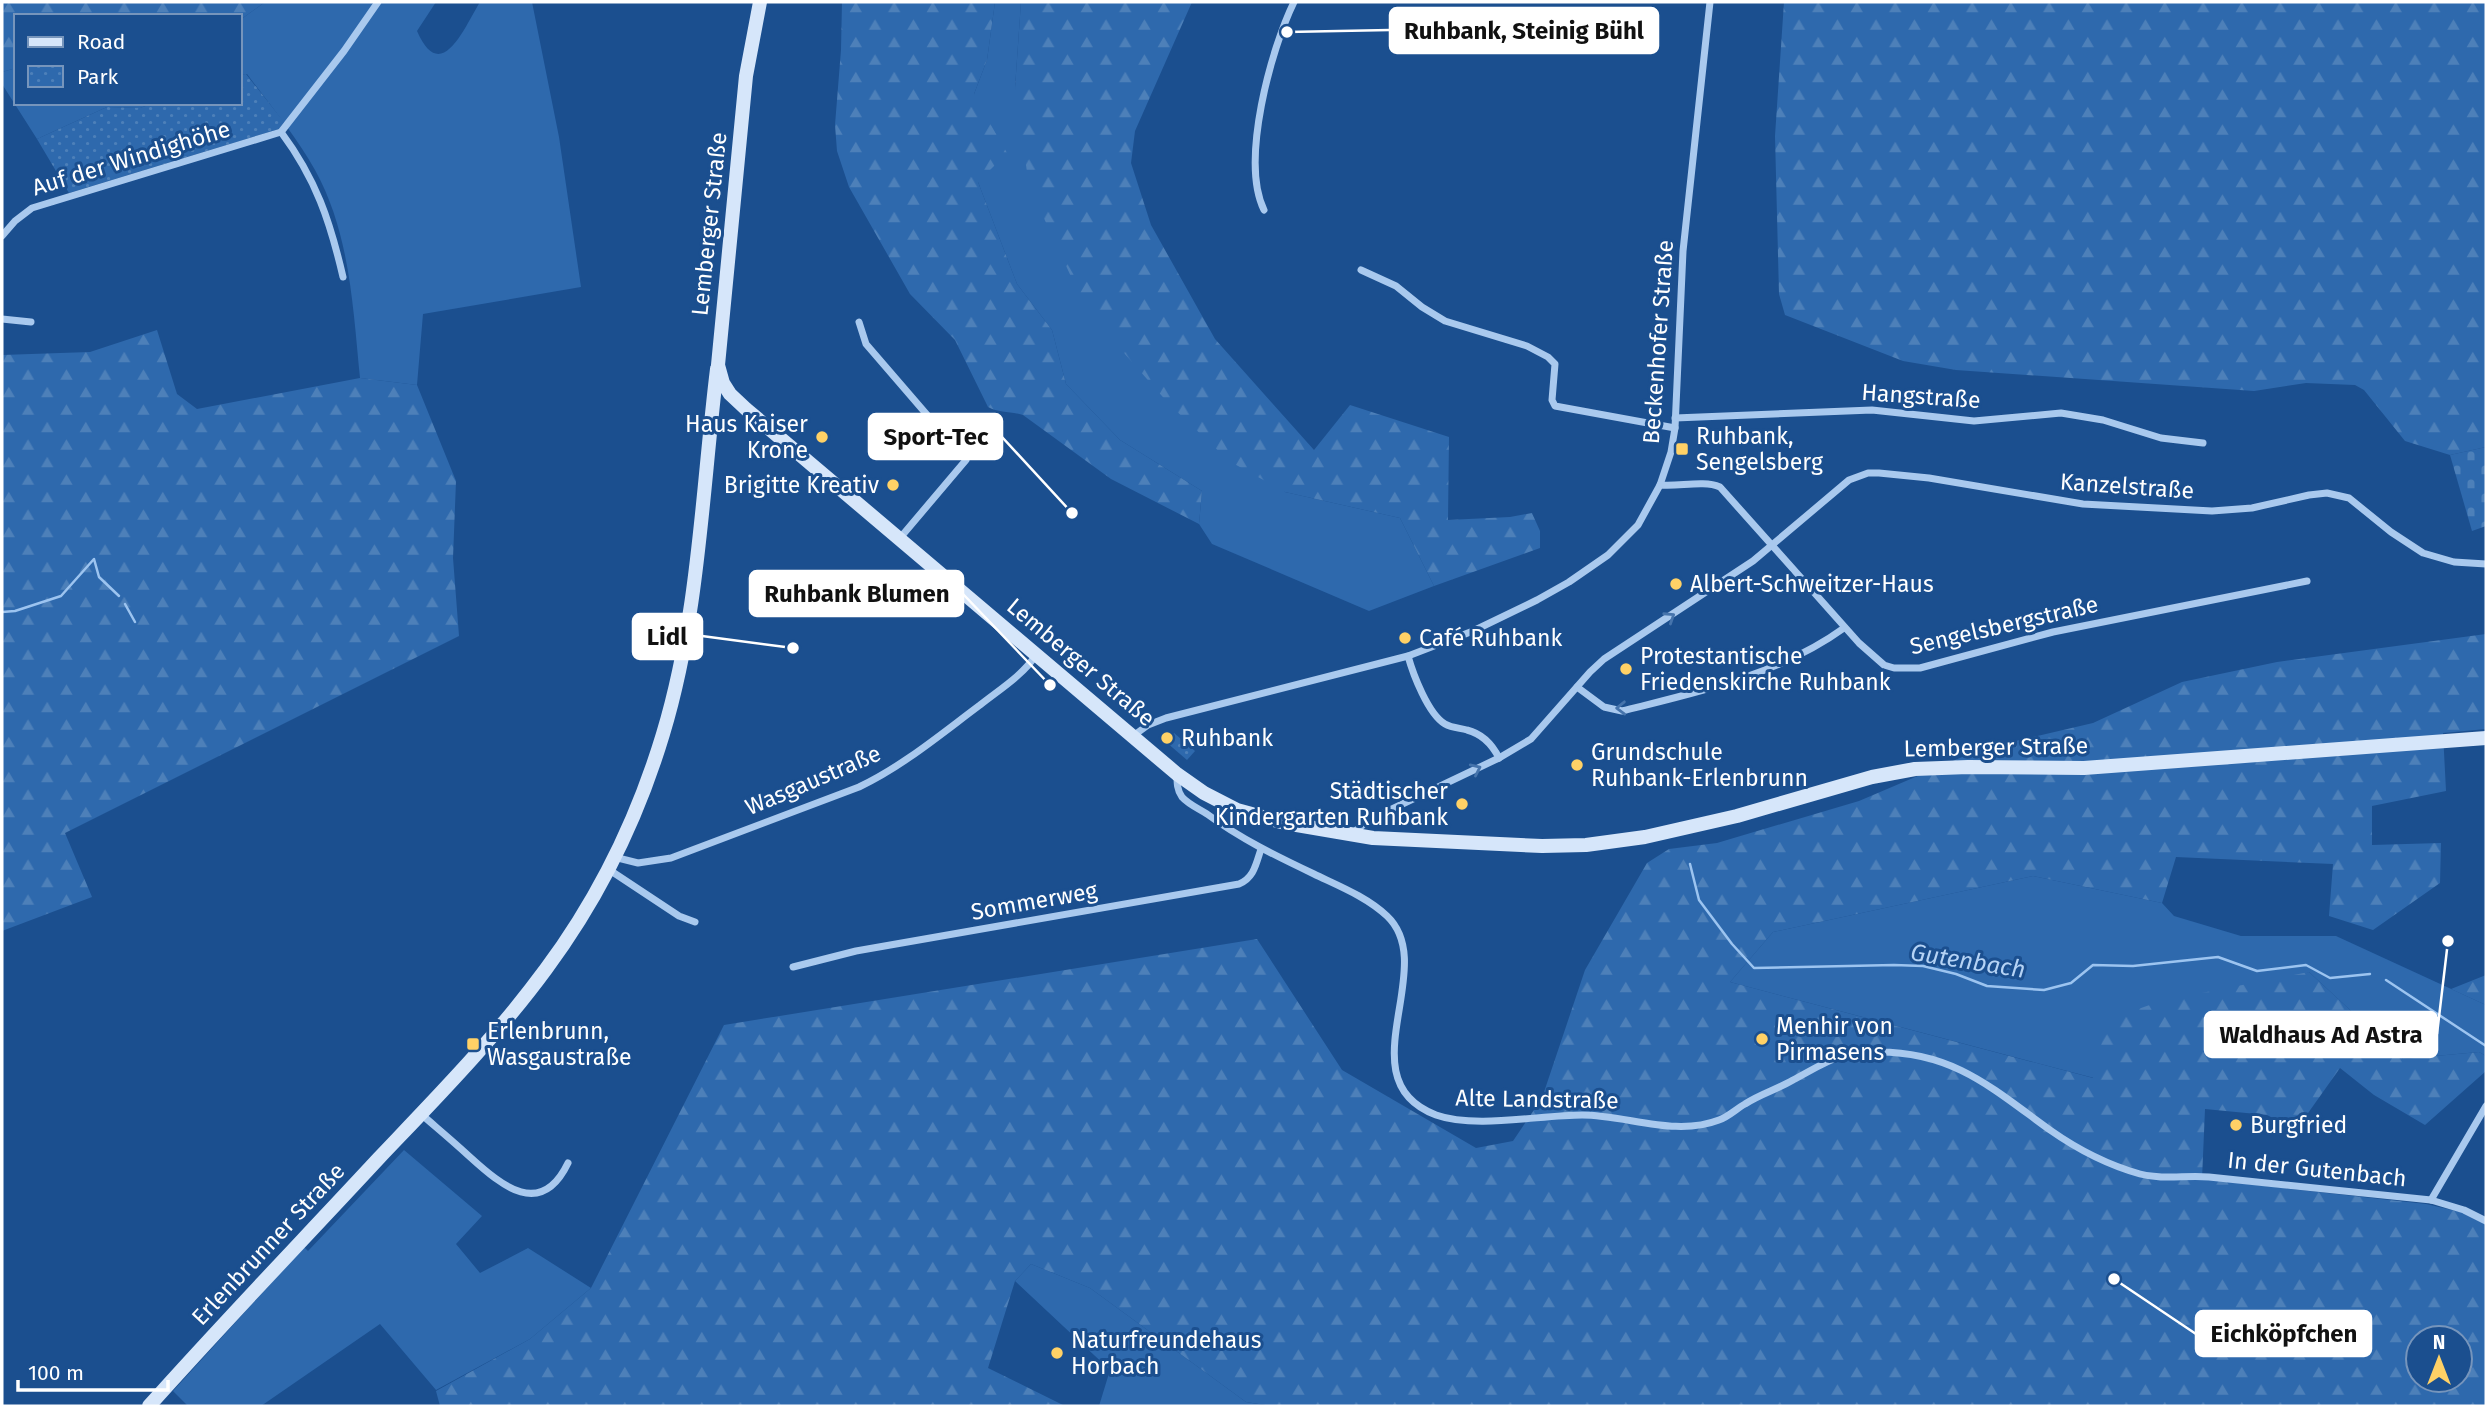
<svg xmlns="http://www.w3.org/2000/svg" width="2488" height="1408" font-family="'Fira Sans',sans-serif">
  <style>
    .grass { fill: #2e69ad }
    .forest { fill: url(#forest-firs); fill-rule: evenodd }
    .cemetery { fill: url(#cemetery-stones) }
    .park { fill: url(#park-dots) }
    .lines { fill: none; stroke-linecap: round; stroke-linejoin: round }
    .stream { stroke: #9cc4f0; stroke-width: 2.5 }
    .street { stroke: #a9c9ee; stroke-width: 7 }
    .secondary { stroke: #d6e6fa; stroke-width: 14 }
    .oneway { stroke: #4674ac }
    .poi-dot { fill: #ffd166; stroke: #1b4f8f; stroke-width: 2.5 }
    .labels { text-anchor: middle; stroke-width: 6; stroke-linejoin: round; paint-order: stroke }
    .street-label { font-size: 23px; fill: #fff; stroke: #1b4f8f }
    .poi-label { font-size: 23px; fill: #fff; stroke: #1b4f8f; text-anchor: start }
    .water-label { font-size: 24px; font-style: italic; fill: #b5d3f5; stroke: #1b4f8f }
    .leader { fill: none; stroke: #fff; stroke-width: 2.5 }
    .callout-dot { fill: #fff; stroke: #1b4f8f; stroke-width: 2.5 }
    .callout { fill: #fff; stroke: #fff; stroke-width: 2.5 }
    .callout-label { font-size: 24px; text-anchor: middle; font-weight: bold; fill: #111 }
  </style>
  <defs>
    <pattern id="forest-firs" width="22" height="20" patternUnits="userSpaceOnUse" patternTransform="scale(1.75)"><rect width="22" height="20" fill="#2e69ad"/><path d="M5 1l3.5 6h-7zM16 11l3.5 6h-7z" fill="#4d80b9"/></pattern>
    <pattern id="cemetery-stones" width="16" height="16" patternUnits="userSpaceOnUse" patternTransform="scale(1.75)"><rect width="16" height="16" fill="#2e69ad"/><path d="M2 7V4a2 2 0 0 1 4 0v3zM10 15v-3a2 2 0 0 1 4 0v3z" fill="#4d80b9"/></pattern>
    <pattern id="park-dots" width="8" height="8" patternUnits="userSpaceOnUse" patternTransform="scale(1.75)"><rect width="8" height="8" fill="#2e69ad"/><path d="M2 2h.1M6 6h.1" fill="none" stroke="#4d80b9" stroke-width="1.8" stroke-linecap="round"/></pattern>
  </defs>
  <rect width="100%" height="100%" fill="#1b4f8f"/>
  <g class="grass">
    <path d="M 265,2 L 436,2 L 417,31 C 441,86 464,28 480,2 L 532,2 L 559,137 L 581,287 L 423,314 L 417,385 L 360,378 C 353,308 350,233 315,170 C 296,136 270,105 247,74 L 240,75 L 240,20 Z"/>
    <polygon points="995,2 1021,2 1015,88 1285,492 1400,518 1434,586 1369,611 1212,544 1199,524 1202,491 1120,440 1066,384 1052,330 1017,284 978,182 974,94 987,60"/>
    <polygon points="16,68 16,103 154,103 140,108 107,107 37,139 2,84 2,72"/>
    <polygon points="2033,876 2162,903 2174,916 2241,936 2336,936 2486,1005 2486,1056 2479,1052 2403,1059 2309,972 2094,1078 1730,982 1773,932"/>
    <polygon points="404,1150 482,1216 456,1244 480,1273 528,1248 591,1288 530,1339 436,1390 380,1324 261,1406 188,1406 173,1391 304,1247 308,1251"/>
    <polygon points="1031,1264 1090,1288 1246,1402 1270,1406 1099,1406 1110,1370 1015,1281"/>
  </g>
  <g class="forest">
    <path d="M 2,2 L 265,2 L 240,20 L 240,16 C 223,16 205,11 189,16 L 16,16 L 16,68 L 2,72 Z"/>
    <path d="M 842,2 L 995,2 L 987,60 L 974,94 L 1007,153 L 978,182 L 1017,284 L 1052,330 L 1066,384 L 1120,440 L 1202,491 L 1199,524 L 1111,479 L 1023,415 C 1011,411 999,413 988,407 L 955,340 L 910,294 L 849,187 L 837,151 L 835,125 L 841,50 Z"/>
    <polygon points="1021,2 1192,2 1135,131 1131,163 1151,225 1215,339 1314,450 1350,405 1449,437 1448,520 1510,517 1532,513 1540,531 1540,548 1434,586 1400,518 1285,492 1229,461 1169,404 1087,311 1029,186 1015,88"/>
    <polygon points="1784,2 2486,2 2486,447 2450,455 2405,441 2364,390 2355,385 2306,383 2254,391 1956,370 1903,361 1785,315 1779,294 1775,136"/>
    <polygon points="157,330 177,394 197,409 360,378 417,385 456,481 453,558 459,636 65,833 92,897 2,931 2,355 90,352"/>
    <path d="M 2486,634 L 2486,729 L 2443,733 L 2446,791 L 2372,806 L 2372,845 L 2441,843 L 2440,883 L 2373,930 L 2329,916 L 2333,864 L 2176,857 L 2162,903 L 2033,876 L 1773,932 L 1730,982 L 2093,1078 L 2107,1020 L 2161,1001 L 2309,972 L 2403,1059 L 2479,1052 L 2486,1056 L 2486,1071 L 2425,1125 L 2374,1095 L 2340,1068 L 2296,1130 L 2267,1115 L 2205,1109 L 2202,1179 L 2426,1204 L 2486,1218 L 2486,1406 L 1272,1406 L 1246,1402 L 1090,1288 L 1031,1264 L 1015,1281 L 988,1368 L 1065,1406 L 440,1406 L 436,1391 L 530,1339 L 591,1288 L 724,1025 L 1257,939 L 1342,1070 L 1476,1148 L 1513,1141 L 1542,1098 L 1585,970 L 1647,863 L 1669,849 L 1717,843 L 1859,801 L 1981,749 L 2093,723 L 2182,682 L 2277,662 ZM 2418,1338 L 2460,1338 L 2460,1380 L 2418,1380 Z"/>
    <polygon points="2486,975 2486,1005 2451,989"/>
  </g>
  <polygon class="cemetery" points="2486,447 2486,526 2472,531 2450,455"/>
  <g class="park">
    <polygon points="246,74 284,122 279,129 69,193 37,139 107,107 140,108 154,103 240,103 240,75"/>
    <polygon points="1174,733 1195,751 1187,760 1166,742"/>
  </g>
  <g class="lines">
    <g class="stream">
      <polyline points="125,604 135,622"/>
      <polyline points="2,612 15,611 61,596 94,559 99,577 119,596"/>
      <polyline points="1690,864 1699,900 1732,944 1754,968 1894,965 1923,966 1956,974 1987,986 2044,990 2071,983 2093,965 2133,966 2218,957 2257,971 2306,965 2330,978 2370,974"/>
      <polyline points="2386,980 2486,1046"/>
    </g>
    <g class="street">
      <path d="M 281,132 C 316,179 330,221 343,277"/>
      <path d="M 1264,210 C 1240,161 1271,49 1294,2"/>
      <polyline points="2,236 15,221 32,208 281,132 344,51 378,2"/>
      <polyline points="1361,270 1396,286 1422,307 1445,321 1527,346 1548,357 1555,364 1552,400 1555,406 1675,428"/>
      <polyline points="2,319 31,322"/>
      <polyline points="859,322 866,344 966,460 900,538"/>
      <polyline points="1675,418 1872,410 1974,421 2061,413 2103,420 2161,438 2203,443"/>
      <path d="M 1660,485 C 1679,487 1703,480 1720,487 L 1859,643 L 1884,665 L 1894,668 L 1920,668 L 2053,632 L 2307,581"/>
      <path d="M 1408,656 C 1413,674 1428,714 1445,724 C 1452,728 1460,728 1467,730 C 1483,734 1492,744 1499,758"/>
      <path d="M 1577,687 L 1604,707 L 1622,711 C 1698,692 1779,675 1844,628"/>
      <polyline points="1133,736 1148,725 1166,718 1408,656 1473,631 1537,600 1569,582 1608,555 1638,525 1660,485 1671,452 1675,428 1683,251 1710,2"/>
      <path d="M 1177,775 C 1177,783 1177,790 1182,797 C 1188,804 1199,809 1207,814 C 1241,839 1276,856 1314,874 C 1339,886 1367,897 1387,916 C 1441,967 1344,1080 1436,1115 C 1475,1129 1540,1115 1582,1115 C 1627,1115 1675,1137 1719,1120 C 1728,1117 1736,1109 1745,1104 C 1760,1094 1778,1089 1793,1080 C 1827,1062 1839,1051 1879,1052 C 1954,1052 1993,1089 2050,1130 C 2077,1149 2108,1165 2140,1174 C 2162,1180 2186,1175 2209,1177 C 2283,1185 2357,1193 2431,1200 L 2464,1210 L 2486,1221"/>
      <polyline points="1351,834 1371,819 1499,758 1531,739 1590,672 1604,659 1753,561 1849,480 1868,473 1879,473 1929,478 2083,504 2212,511 2252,508 2309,495 2327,493 2349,498 2391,532 2423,553 2454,562 2486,564"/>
      <path d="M 614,857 L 638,863 L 671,858 L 859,787 C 903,766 941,734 980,705 C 1000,689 1022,676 1036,655"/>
      <polyline points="608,869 679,916 695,922"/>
      <path d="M 793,967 L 856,951 L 1239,884 C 1254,878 1256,864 1261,849"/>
      <path d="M 421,1114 C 437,1128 454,1142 470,1157 C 502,1186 541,1219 568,1163"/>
      <polyline points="2431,1200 2486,1106"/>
    </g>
    <g class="secondary">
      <polyline points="760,2 746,76 718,365 723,383 730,394 746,409 1177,774 1204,793 1237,810 1285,823 1373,838 1542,846 1586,845 1645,837 1737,816 1872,777 1915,769 1968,767 2084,768 2486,738"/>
      <path d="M 149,1406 C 224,1322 302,1241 379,1158 C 437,1097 496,1037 546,969 C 598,899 638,817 663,734 C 699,615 702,491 717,369"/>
    </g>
  </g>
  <defs><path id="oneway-chevron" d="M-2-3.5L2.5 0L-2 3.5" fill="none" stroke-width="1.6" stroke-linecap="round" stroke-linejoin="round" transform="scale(1.75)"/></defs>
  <g class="oneway">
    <use href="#oneway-chevron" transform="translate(1670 617) rotate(-33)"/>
    <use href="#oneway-chevron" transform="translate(1621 708) rotate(179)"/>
    <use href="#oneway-chevron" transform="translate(1476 769) rotate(-25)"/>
  </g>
  <g class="poi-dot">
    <circle cx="822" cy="437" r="7"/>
    <rect x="1675" y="442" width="14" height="14" rx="3.5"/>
    <circle cx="893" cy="485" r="7"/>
    <circle cx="1676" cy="584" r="7"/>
    <circle cx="1405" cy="638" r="7"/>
    <circle cx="1626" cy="669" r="7"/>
    <circle cx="1167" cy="738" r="7"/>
    <circle cx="1577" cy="765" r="7"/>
    <circle cx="1462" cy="804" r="7"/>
    <circle cx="1762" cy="1039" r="7"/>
    <rect x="466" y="1037" width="14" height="14" rx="3.5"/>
    <circle cx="2236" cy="1125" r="7"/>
    <circle cx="1057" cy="1353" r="7"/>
  </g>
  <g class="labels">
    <g class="street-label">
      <text transform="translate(131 158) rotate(-17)" y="8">Auf der Windighöhe</text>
      <text transform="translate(709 224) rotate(-84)" y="8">Lemberger Straße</text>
      <text transform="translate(1658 342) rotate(-86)" y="8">Beckenhofer Straße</text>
      <text transform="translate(1921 396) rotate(4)" y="8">Hangstraße</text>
      <text transform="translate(2127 486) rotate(4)" y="8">Kanzelstraße</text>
      <text transform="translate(2004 625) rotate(-13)" y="8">Sengelsbergstraße</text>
      <text transform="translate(1081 662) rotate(40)" y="8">Lemberger Straße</text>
      <text transform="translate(1996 747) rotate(-1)" y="8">Lemberger Straße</text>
      <text transform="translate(813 780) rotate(-23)" y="8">Wasgaustraße</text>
      <text transform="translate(1034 901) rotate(-10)" y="8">Sommerweg</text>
      <text transform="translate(1537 1099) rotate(1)" y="8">Alte Landstraße</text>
      <text transform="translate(2317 1169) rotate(6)" y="8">In der Gutenbach</text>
      <text transform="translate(268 1244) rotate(-47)" y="8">Erlenbrunner Straße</text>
    </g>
    <g class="poi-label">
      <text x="808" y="432" text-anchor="end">Haus Kaiser<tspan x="808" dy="26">Krone</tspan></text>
      <text x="1696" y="444">Ruhbank,<tspan x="1696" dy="26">Sengelsberg</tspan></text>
      <text x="879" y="493" text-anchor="end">Brigitte Kreativ</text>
      <text x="1690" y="592">Albert-Schweitzer-Haus</text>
      <text x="1419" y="646">Café Ruhbank</text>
      <text x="1640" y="664">Protestantische<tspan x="1640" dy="26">Friedenskirche Ruhbank</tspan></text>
      <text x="1181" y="746">Ruhbank</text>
      <text x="1591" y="760">Grundschule<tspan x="1591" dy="26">Ruhbank-Erlenbrunn</tspan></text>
      <text x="1448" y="799" text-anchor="end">Städtischer<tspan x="1448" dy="26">Kindergarten Ruhbank</tspan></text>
      <text x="1776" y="1034">Menhir von<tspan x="1776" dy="26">Pirmasens</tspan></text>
      <text x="487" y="1039">Erlenbrunn,<tspan x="487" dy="26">Wasgaustraße</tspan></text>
      <text x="2250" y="1133">Burgfried</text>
      <text x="1071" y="1348">Naturfreundehaus<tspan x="1071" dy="26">Horbach</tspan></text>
    </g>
    <g class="water-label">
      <text transform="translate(1968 961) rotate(9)" y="8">Gutenbach</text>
    </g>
  </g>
  <path class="leader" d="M1287 32L1390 30M1072 513L1002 437M1050 685L963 594M793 648L702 636M2448 941L2437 1034M2114 1279L2196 1334"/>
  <g class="callout-dot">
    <circle cx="1287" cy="32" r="7"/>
    <circle cx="1072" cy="513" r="7"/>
    <circle cx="1050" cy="685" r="7"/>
    <circle cx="793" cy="648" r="7"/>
    <circle cx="2448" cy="941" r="7"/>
    <circle cx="2114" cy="1279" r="7"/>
  </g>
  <g class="callout">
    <rect x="1390" y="8" width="268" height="45" rx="7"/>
    <rect x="869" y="414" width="133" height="45" rx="7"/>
    <rect x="750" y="571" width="213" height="45" rx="7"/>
    <rect x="633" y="614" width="69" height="45" rx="7"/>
    <rect x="2205" y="1012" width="232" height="45" rx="7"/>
    <rect x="2196" y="1311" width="175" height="45" rx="7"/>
  </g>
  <g class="callout-label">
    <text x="1524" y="39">Ruhbank, Steinig Bühl</text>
    <text x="936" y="445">Sport-Tec</text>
    <text x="857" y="602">Ruhbank Blumen</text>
    <text x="667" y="645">Lidl</text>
    <text x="2321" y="1043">Waldhaus Ad Astra</text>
    <text x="2284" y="1342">Eichköpfchen</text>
  </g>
  <rect width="2488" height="1408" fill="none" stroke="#ffffff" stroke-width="7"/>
  <rect x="14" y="14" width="228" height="91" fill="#1b4f8f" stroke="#7695bc" stroke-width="2"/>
  <rect x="28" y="37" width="35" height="10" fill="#d6e6fa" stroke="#7695bc" stroke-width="2"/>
  <text x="77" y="49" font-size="21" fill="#ffffff">Road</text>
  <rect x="28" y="66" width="35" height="21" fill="url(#park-dots)" stroke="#7695bc" stroke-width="2"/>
  <text x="77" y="84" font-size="21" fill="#ffffff">Park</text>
  <g transform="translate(2439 1359)"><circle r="33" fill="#1b4f8f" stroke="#7695bc" stroke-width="2"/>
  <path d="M0-5L12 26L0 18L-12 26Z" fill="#ffd166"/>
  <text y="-10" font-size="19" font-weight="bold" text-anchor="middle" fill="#ffffff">N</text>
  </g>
  <path d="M18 1380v10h150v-10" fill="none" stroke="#ffffff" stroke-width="3.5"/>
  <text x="28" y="1380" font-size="21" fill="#ffffff" stroke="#1b4f8f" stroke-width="5" paint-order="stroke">100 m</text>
</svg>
